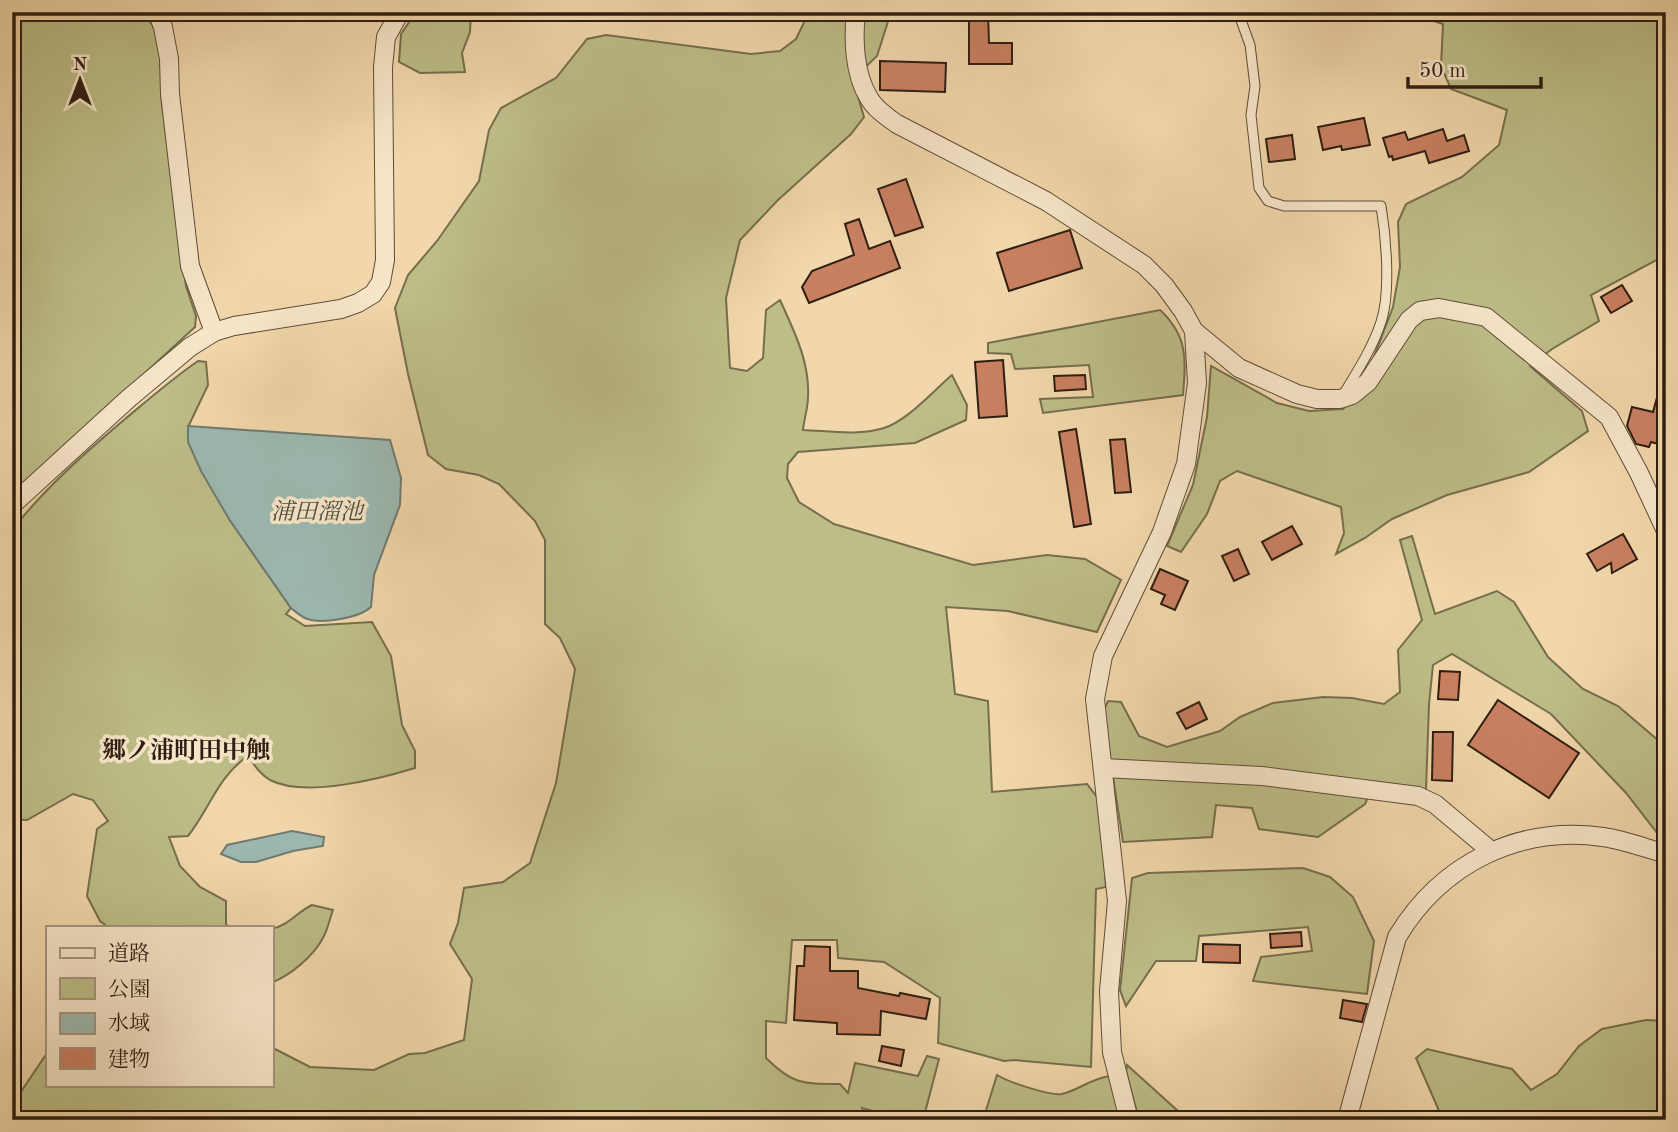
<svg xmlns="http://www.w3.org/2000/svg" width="1678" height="1132" font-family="'Old Standard TT','Noto Serif JP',serif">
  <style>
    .green { fill: #bdbd87; stroke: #766e4c; stroke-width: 2 }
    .water { fill: #9cb8b0; stroke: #707a70; stroke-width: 2 }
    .building { fill: #c98061; stroke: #2e1e11; stroke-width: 2 }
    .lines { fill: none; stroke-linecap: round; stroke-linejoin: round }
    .service-casing { stroke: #5f4c38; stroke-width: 11 }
    .minor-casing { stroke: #5f4c38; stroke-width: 20 }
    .service { stroke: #f6e5c8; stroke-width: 9 }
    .minor { stroke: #f6e5c8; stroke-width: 18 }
    .labels { text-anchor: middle; stroke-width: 7; stroke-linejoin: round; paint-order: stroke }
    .water-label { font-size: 23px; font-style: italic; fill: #4f4c41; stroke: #f6e5c8 }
    .quarter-label { font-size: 24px; font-weight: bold; fill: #2e1e11; stroke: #f6e5c8 }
  </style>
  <rect width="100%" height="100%" fill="#f1d7ab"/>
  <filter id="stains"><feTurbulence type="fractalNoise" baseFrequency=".00286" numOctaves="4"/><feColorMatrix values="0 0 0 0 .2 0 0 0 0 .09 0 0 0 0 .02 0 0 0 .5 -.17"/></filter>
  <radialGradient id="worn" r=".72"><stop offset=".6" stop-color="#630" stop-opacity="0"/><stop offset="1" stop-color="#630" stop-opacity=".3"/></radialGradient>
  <g class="green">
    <polygon points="12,12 141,12 160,33 162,103 186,286 196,316 195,327 22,486 12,479"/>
    <polygon points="416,12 471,12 470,32 462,53 465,72 420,73 399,62 401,34"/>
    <path d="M 809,12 L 891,12 L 877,56 L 853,79 L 864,117 L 851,134 L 778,200 L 740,240 L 726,298 L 730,368 L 747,371 L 763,358 L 766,310 L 780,300 C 794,331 810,362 808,397 C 808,408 804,419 803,430 C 829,431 858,436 884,428 C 907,421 933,391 952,375 L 967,405 L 966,420 L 915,443 L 798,452 L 788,464 L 787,478 L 799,502 L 834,524 L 973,565 L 1047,555 L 1085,559 L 1121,580 L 1097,632 L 1008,611 L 946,607 L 955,694 L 988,701 L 992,792 L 1087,784 L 1100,801 L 1106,887 L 1096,889 L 1091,1067 L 1014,1060 L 1004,1061 L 938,1043 L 940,998 L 884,962 L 838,958 L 837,940 L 792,940 L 786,1023 L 766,1021 L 766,1058 C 793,1085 804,1084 840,1084 L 848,1093 L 855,1063 L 918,1076 L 927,1056 L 939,1059 L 923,1120 L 903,1120 L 862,1108 L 864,1120 L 12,1120 L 12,1105 L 47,1053 L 47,1085 L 271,1085 L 271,1047 L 310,1067 L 374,1070 L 409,1054 L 425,1053 L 464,1040 L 472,979 L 450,944 L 458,923 L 464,888 L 503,882 L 530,863 L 556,783 L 575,669 L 560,638 L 545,624 L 545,540 L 535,521 L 499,484 L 479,475 L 446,469 L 428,455 L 408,374 L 395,308 L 408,275 L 437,241 L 479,181 L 489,130 L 501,108 L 556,78 L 587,39 L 606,35 L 751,54 L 780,51 L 796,39 Z"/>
    <polygon points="1406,12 1666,12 1666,255 1591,295 1599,321 1552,349 1530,366 1582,411 1588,431 1529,472 1447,495 1392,519 1365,538 1336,554 1344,533 1341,507 1237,471 1220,481 1207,514 1181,552 1167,546 1193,485 1207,417 1211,366 1277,403 1309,411 1343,409 1360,393 1393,307 1400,267 1398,222 1406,204 1462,177 1499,145 1507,110 1451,89 1441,66 1443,24"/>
    <path d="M 1160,310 C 1188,336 1186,359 1183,395 L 1043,413 L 1040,399 L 1093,397 L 1089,365 L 1015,369 L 1011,354 L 988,353 L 988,343 Z"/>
    <path d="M 198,361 L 206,362 L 208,385 L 188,427 L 229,519 L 291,608 L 286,614 L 305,626 L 372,622 L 391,656 L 402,725 L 415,751 L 415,768 C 379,779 305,798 270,780 C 260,774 255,766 248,756 C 218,776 209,810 188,836 L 169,837 L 180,866 L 200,887 L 226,901 L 226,924 L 229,927 L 108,927 L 100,921 L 87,896 L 97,829 L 108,821 L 93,800 L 73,794 L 27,820 L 12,819 L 12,530 C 45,488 85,453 125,419 C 149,399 172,379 198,361 Z"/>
    <polygon points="1412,536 1435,614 1497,591 1514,602 1548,657 1583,689 1618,706 1666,747 1666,841 1661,838 1626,793 1551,714 1452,654 1433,665 1429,704 1426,790 1374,783 1365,804 1318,837 1259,829 1252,808 1216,805 1212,837 1123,842 1103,712 1108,701 1121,702 1139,736 1167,747 1220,731 1240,717 1273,703 1323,697 1352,698 1384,704 1400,692 1398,650 1422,620 1400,540"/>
    <polygon points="1303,868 1330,877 1353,897 1374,941 1367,994 1253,981 1261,957 1312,951 1308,927 1199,936 1196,961 1156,961 1126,1006 1120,990 1132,878 1148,873"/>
    <path d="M 312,905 L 333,910 C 330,918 328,928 324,936 C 314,956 291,975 271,983 L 271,929 C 288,926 297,912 312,905 Z"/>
    <polygon points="1646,1020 1666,1021 1666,1120 1443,1120 1416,1058 1427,1049 1512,1069 1531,1090 1557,1074 1579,1046 1602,1029"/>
    <polygon points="1127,1065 1188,1120 1139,1120 1126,1072"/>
    <path d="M 997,1075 C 1008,1082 1050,1096 1062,1094 C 1079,1090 1092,1078 1110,1076 L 1121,1120 L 983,1120 Z"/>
  </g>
  <g class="water">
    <path d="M 188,426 L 390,440 L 401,478 L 400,505 L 374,575 L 371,607 C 359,618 320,625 305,618 C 300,616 295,611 291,608 L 229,519 L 201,471 L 188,442 Z"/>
    <polygon points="292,831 324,837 323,846 293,851 256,862 241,862 221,854 227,845"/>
  </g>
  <g class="building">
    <polygon points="969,12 988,12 989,43 1012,43 1012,64 969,64"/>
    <polygon points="880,61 946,63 945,92 880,90"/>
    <polygon points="1364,118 1370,145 1342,150 1341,146 1323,150 1318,127"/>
    <polygon points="1443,129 1447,141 1464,135 1469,151 1429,163 1425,151 1393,160 1392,156 1389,157 1383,138 1405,132 1408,140"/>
    <polygon points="1292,135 1295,159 1269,162 1266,139"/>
    <polygon points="906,179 923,227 895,236 878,189"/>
    <polygon points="859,219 869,249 890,241 900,268 809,303 802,287 812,271 854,255 845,224"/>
    <polygon points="1070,230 1082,268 1009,291 997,253"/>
    <polygon points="1622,285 1632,301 1611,313 1601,297"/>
    <polygon points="1003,360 1007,416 979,418 975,362"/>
    <polygon points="1085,375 1086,389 1055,391 1054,376"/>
    <polygon points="1661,383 1666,384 1666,446 1651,442 1649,447 1636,444 1627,426 1632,407 1653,412"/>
    <polygon points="1076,429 1091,524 1074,527 1059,432"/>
    <polygon points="1125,439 1131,492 1115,493 1110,440"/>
    <polygon points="1292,526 1302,544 1272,560 1262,542"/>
    <polygon points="1623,534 1637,559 1612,573 1611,563 1597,571 1587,554"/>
    <polygon points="1238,549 1249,574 1234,581 1222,556"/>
    <polygon points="1160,569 1188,581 1175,610 1161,604 1165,595 1151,589"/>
    <polygon points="1440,671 1460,672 1458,700 1438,699"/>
    <polygon points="1498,700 1579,753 1549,798 1468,745"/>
    <polygon points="1199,702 1207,719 1186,729 1177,713"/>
    <polygon points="1433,732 1453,732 1452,781 1432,780"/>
    <polygon points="1301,932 1302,946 1271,948 1270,934"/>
    <polygon points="1203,944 1240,945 1240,963 1203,962"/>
    <polygon points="805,946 830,947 830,971 858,971 858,988 899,996 900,993 930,999 926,1019 881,1011 880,1035 837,1034 837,1023 794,1020 797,966 804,966"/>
    <polygon points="1343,1000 1367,1004 1362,1022 1340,1018"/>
    <polygon points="882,1046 904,1050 901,1066 879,1061"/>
  </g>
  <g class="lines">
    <defs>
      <path id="service" d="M 1238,12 L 1250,45 L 1255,86 L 1251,115 L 1259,188 L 1268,201 L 1284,206 L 1381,206 C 1386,237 1391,292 1381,322 C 1373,347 1357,372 1343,395"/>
      <g id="minor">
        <polyline points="157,12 163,27 169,59 170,94 190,266 214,332"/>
        <path d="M 856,12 C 853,39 854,74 869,98 C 875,109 887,117 897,124 L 1046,201 L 1144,265 L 1164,285 L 1183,311 L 1194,331 L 1197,383 L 1186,464 L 1162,532 L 1103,656 L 1095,699 L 1117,901 L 1109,991 L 1112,1052 L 1129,1120"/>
        <polyline points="1194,331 1239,368 1297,394 1317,399 1340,399 1352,395 1368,382 1409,320 1420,311 1439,308 1486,317 1609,417 1639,473 1666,531"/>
        <polyline points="12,505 128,399 190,347 214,332 234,326 341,309 358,303 373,294 381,282 385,260 383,67 386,37 400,12"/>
        <polyline points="1103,768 1262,776 1418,796 1435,804 1491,851"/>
        <path d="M 1347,1120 L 1397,937 C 1441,864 1518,825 1603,837 C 1624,840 1645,848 1666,854"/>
      </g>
    </defs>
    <use href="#service" class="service-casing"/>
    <use href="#minor" class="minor-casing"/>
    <use href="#service" class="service"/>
    <use href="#minor" class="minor"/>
  </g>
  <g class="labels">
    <g class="water-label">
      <text x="317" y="519">浦田溜池</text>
    </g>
    <g class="quarter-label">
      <text x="186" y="758">郷ノ浦町田中触</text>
    </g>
  </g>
  <rect width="1678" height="1132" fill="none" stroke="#f1d7ab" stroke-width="42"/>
  <rect x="14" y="14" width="1650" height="1104" fill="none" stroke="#2e1e11" stroke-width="3.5"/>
  <rect x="21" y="21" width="1636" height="1090" fill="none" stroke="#2e1e11" stroke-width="2"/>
  <rect x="46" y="926" width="228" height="161" fill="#f6e5c8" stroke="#a6957f" stroke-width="2"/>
  <rect x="60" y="948" width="35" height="10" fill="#f6e5c8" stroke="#a6957f" stroke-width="2"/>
  <text x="108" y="960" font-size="21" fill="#2e1e11">道路</text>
  <rect x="60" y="978" width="35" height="21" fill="#bdbd87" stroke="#a6957f" stroke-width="2"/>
  <text x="108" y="996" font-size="21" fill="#2e1e11">公園</text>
  <rect x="60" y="1013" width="35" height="21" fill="#9cb8b0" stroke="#a6957f" stroke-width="2"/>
  <text x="108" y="1030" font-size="21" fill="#2e1e11">水域</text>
  <rect x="60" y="1048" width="35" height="21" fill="#c98061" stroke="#a6957f" stroke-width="2"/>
  <text x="108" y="1066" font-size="21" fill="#2e1e11">建物</text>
  <g transform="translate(80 80)" stroke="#f6e5c8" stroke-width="5" paint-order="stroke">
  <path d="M0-5L12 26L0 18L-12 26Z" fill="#2e1e11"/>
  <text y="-10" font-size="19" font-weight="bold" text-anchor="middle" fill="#2e1e11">N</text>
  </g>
  <path d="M1408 77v10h133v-10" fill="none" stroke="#2e1e11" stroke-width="3.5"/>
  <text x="1419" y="77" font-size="21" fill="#2e1e11" stroke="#f6e5c8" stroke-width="5" paint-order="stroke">50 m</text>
  <rect width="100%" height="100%" filter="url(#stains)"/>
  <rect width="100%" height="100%" fill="url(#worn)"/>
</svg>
